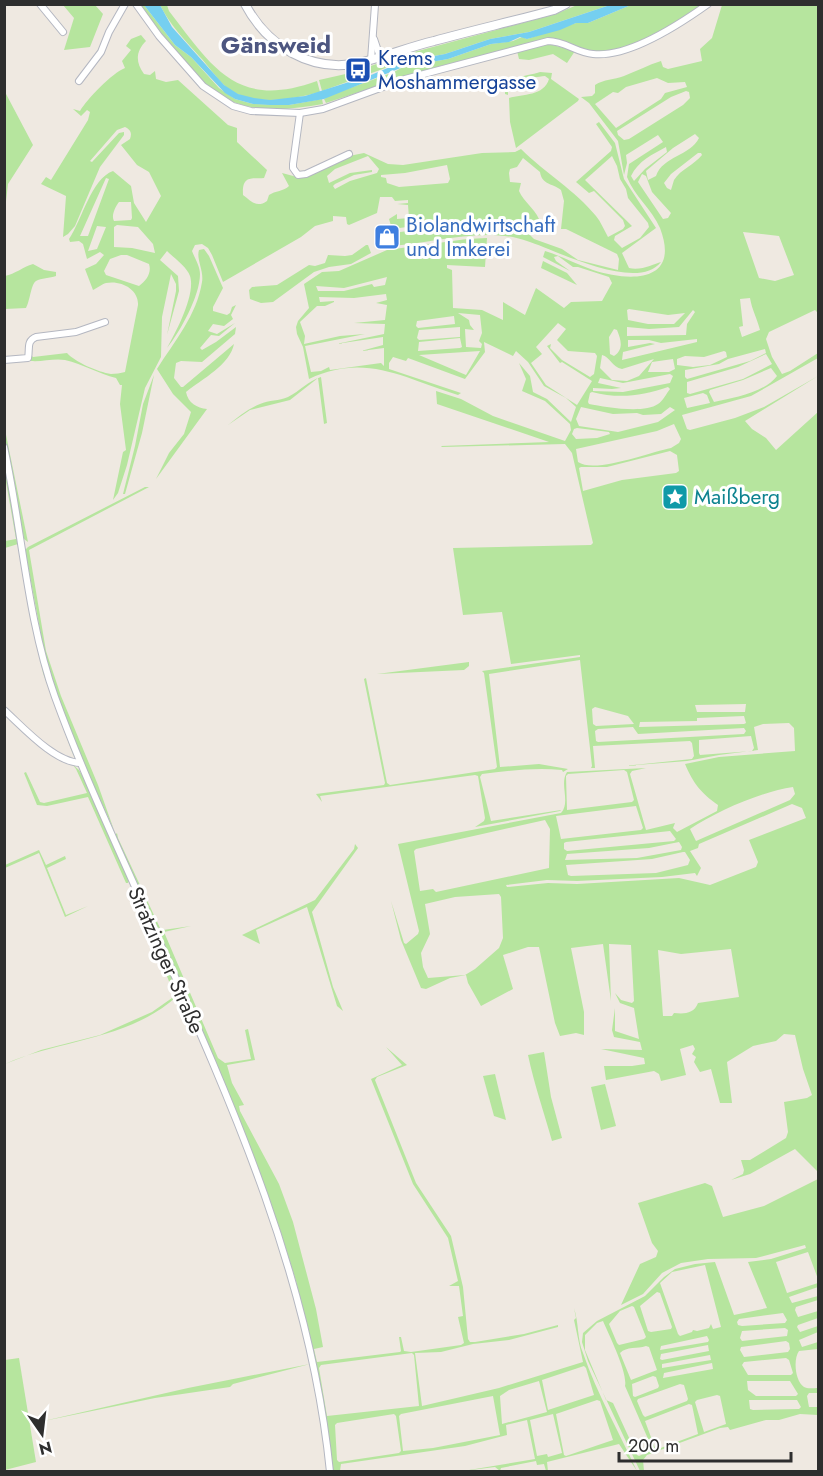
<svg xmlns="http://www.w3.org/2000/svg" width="823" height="1476" font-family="Jost,sans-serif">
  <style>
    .green { fill: #b6e59e; fill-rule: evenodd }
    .water { fill: #75cff0 }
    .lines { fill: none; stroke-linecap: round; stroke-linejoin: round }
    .minor-casing { stroke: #b4b7c1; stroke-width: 8 }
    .secondary-casing { stroke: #b4b7c1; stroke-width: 10 }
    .minor { stroke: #fff; stroke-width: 6 }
    .secondary { stroke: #fff; stroke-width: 8 }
    .labels { text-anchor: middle; stroke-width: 6; stroke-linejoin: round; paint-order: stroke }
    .transit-label { font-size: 21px; fill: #164399; stroke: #fff; text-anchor: start }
    .shop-label { font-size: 21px; fill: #366cbe; stroke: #fff; text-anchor: start }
    .culture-label { font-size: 21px; fill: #0d838f; stroke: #fff; text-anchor: start }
    .street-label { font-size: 21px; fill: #2e2e2e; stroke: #fff }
    .quarter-label { font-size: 24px; font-weight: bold; fill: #4d5680; stroke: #fff }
  </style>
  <rect width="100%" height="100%" fill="#efe9e1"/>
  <g class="green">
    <polygon points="63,5 95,5 103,14 90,47 64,50 74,18"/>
    <path d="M 140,5 L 144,5 L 175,45 L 191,57 L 219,88 L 235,99 L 253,104 L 289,105 L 322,99 L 323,104 C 294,109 264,113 236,103 C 197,89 163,37 140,5 Z"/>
    <path d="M 160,5 L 167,5 L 169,11 C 213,68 237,110 317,81 L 320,92 C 291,100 251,107 226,87 C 216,78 208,65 199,56 C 184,39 170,25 160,5 Z"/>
    <polygon points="577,5 610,5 529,32 490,39 445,54 402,62 322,91 319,80 350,73 403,55 556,14"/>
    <path d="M 631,5 L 704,5 C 675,23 630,54 594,52 C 576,50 564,36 545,39 L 429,69 L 326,103 L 324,99 L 331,95 L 394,72 L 403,67 L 448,59 L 491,44 L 513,41 L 522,37 L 527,39 L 576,23 L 588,23 Z"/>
    <path d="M 722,5 L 818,5 L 818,313 L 815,310 L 769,332 L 766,339 L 772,357 L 782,374 L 790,371 L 818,353 L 818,358 L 751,396 L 682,415 L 687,429 L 690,430 L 735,418 L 764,407 L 818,376 L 745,421 L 752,429 L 766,438 L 776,450 L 818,412 L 818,1172 L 795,1149 L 750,1174 L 731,1180 L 743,1174 L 744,1170 L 741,1160 L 750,1160 L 786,1138 L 788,1132 L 784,1102 L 807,1098 L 812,1095 L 803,1069 L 795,1035 L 784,1034 L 776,1041 L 753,1046 L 727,1062 L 732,1103 L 720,1103 L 711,1069 L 700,1072 L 694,1062 L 696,1057 L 692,1054 L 695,1049 L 693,1045 L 680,1049 L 686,1075 L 661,1081 L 659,1074 L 654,1071 L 606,1080 L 604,1066 L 632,1066 L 645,1064 L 644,1058 L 601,1049 L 642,1050 L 640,1042 L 614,1037 L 612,1030 L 615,1008 L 615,1031 L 639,1039 L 634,1008 L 620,1003 L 615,993 L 621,1000 L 632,1003 L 634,1001 L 631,945 L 609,944 L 611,1001 L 603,944 L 571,948 L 584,1012 L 584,1035 L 576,1033 L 560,1036 L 555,1023 L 539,947 L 528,947 L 503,955 L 513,989 L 481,1006 L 468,983 L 466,975 L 450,978 L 426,989 L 421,988 L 401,940 L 391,901 L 404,943 L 406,944 L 418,934 L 419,931 L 398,844 L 561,813 C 571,802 559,784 567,772 L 646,768 L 632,771 L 630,774 L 646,830 L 675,823 L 673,828 L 677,832 L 717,811 L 718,805 C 701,793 693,783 685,764 L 719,757 L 795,751 L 794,728 L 789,723 L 763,724 L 754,727 L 758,750 L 719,755 L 687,761 L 624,766 L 692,759 L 694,756 L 692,743 L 690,741 L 593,746 L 595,768 L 591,768 L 592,766 L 580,660 L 489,674 L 500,767 L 539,764 L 568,769 L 563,772 L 562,770 C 534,767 509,771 482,774 L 480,777 L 491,821 L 561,810 L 560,811 L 475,827 L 484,821 L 485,818 L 478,776 L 475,775 L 320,796 L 322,802 L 316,794 L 384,785 L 385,783 L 364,679 L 366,678 L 387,783 L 390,785 L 495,769 L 497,767 L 484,673 L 482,671 L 580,657 L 580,655 L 511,664 L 502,612 L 463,615 L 453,548 L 591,545 L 593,543 L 572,453 L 565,444 L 442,447 L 441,446 L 549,442 L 437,404 L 436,391 L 461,399 L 493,416 L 565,441 L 571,430 L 570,424 L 545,401 L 522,391 L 526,379 L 519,363 L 530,376 L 533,392 L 547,399 L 571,422 L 576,407 L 566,398 L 544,386 L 528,362 L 516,351 L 513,356 L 484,342 L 485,352 L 465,379 L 408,358 L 406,361 L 393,357 L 389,363 L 389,369 L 461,393 L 458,395 C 405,379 366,352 309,379 L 303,347 L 297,334 L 296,327 L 298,321 L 309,308 L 304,284 L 322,272 L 339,271 L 387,250 L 467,239 L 487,238 L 485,267 L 447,265 L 447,268 L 452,270 L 453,308 L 482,310 L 503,320 L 503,302 L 525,315 L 536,288 L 564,308 L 571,302 L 602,301 L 612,283 L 609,277 L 578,267 L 573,267 L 558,256 L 554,257 L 556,261 L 570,271 L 543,257 L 545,251 C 561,256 576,264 593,270 C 630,282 681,283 660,228 C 652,209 634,196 627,177 L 629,164 L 663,142 L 658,135 L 626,155 L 627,163 L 624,175 L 618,141 L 589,103 L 581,97 L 592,96 L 595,93 L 595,85 C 604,79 614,80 624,76 C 637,71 648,65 661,61 L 663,67 L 668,69 L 702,61 L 700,49 L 712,38 ZM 657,78 L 668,83 L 685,82 L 687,87 L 665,93 L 661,99 L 616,128 L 595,104 L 613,92 L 618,93 L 626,87 ZM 686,91 L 689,92 L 690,98 L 683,105 L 629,139 L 624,140 L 618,135 L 617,131 L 671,97 ZM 695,134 L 699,138 C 690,156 663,156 656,176 L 648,180 L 646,171 L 673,148 ZM 666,147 L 667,152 L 645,169 L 634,181 L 631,176 C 638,161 653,154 666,147 ZM 698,153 L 701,153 L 702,155 C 694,165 681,169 674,180 C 673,183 672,187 671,190 L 667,188 L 664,183 L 671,174 ZM 642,174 L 646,176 L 652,192 L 671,213 L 668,218 L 663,219 L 638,182 ZM 743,232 L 779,236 L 794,275 L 775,281 L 759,278 ZM 387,277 L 385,285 L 374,287 L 372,284 L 344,291 L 318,291 L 316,286 L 344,288 ZM 386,294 L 387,300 L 376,303 L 387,305 L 385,320 L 354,323 L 385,324 L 384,334 L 336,344 L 383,337 L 383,345 L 361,351 L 384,348 L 384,366 L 381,363 L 330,370 L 329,367 L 321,371 L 311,372 L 305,346 L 365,334 L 340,336 L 304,344 L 305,336 L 300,322 L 317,306 L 325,306 L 334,302 L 334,301 L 320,302 L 319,297 L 354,298 ZM 750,298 C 752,310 757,318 760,330 L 742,337 L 739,327 L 743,326 L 740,299 ZM 629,309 L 668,315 L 685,313 L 674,324 L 648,324 L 628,320 L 627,310 ZM 693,310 L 695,312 L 687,324 L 686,335 L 627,336 L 627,327 L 649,329 L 679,327 ZM 458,313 L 480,315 L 482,333 L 479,341 L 482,344 L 481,348 L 466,347 L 465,329 L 474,330 L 470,325 L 469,320 ZM 454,316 L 455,324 L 418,328 L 416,326 L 417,321 ZM 558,323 L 566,329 L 557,340 L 568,351 L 595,353 L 597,356 L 594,374 L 590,377 L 562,360 L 550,348 L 551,344 L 547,346 L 560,363 L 562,362 L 592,381 L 577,405 L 546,385 L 531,363 L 542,354 L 536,347 ZM 460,327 L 460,337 L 419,340 L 417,338 L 419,330 ZM 614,329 L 617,330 C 621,340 624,349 614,356 L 610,354 L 609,337 ZM 460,338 L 462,347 L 460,348 L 418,351 L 419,342 ZM 697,339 L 697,342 L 622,360 L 623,352 L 655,344 L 650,343 L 628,347 L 628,340 L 649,340 L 661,343 ZM 765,349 L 766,353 L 750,361 L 687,379 L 685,377 L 685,370 L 719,364 L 728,359 ZM 480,351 L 466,375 L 419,355 ZM 724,351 L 726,352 L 727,357 L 710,365 L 693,367 L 677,365 L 677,359 L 685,356 L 704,357 ZM 766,354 L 772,364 L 743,379 L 690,394 L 687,393 L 687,382 L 738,367 ZM 602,355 C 610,357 612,367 622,369 L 654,359 L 639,376 L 627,381 L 612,380 L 600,368 ZM 673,359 L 675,369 L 669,372 L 648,372 L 652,362 ZM 771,368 L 777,376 C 764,393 733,398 714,402 L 709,392 L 710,390 L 743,380 ZM 670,374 L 673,376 L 670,383 L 623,392 L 593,391 L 593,388 L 612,389 L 621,388 L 598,383 L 600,378 L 623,383 ZM 668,387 L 670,389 C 666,394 663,401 658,404 C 644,414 605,407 589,404 L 588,402 L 590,393 L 592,392 C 619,399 642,396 668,387 ZM 703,393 L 707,395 L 710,403 L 687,408 L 684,398 ZM 581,407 L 613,414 L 637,413 L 643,415 L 661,414 L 670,407 L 675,410 L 658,422 L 618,432 L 579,426 L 576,419 ZM 674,424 L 681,439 L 679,443 L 671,448 C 650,452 595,474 578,462 L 576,449 L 657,431 ZM 577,428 L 609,432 L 610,434 L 597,438 L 576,439 L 572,434 L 574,429 ZM 670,451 L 677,455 L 679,471 L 676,473 L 622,480 L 583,491 L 579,468 L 581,467 L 607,467 ZM 746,704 L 745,712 L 697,712 L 695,705 ZM 595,707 L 628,716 L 634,724 L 596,726 L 593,724 L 592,709 ZM 744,716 L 746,723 L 744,724 L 639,727 L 640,722 L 697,721 L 697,718 ZM 633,727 L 638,734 L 744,728 L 746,731 L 744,734 L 598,742 L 596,741 L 595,731 L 598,729 ZM 751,736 L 754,748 L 752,751 L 700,755 L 699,753 L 699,740 ZM 624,770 L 627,772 L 634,800 L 632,802 L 567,810 L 566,776 L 568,774 ZM 793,787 L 795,794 L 790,800 L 696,841 L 690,829 C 717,811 760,792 793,787 ZM 792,804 L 802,808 L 806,818 L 749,840 L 758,862 L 756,867 L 710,885 L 679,878 L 577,884 L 548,883 L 507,887 L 506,885 L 547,880 L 577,881 L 662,877 L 695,873 L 697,876 L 701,868 L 690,851 L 698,848 L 699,844 ZM 636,806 L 643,828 L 641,830 L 561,839 L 556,816 ZM 545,820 L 550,829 L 549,868 L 436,892 L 433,889 L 420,891 L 414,851 L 416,849 ZM 670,831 L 676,839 L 674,841 L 567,851 L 564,849 L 564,843 L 566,842 ZM 679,842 L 682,847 L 681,850 L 637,858 L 565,860 L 567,854 L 649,848 ZM 683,852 L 685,852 L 690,860 L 688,865 L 656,873 L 571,876 L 568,875 L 566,865 L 652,859 ZM 499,894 L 501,897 L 503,938 L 499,948 L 475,969 L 465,975 L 428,978 L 423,967 L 421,953 L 430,934 L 425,904 L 455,897 ZM 731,949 L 739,997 L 698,1003 C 694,1014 684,1014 674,1013 L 672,1016 L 663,1016 L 658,950 L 681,954 Z"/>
    <path d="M 141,35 L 146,41 C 136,51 135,62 144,74 L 150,75 L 155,71 L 156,79 L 166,82 L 178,80 L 228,125 L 237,128 L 237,142 L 267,170 L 264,178 C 251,179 242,175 243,195 C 252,202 257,208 267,201 L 269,195 C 275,191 284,191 289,186 L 282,173 L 297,177 L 349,156 L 364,153 L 388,164 L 403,165 L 482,153 L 515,152 L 521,149 C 544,172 576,191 596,216 C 601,222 604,230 608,237 L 623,229 L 625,226 L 623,220 L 594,191 L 589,193 L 576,182 L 611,151 L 612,147 L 596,124 L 599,122 L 615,143 L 624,179 L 656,228 L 622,253 L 629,268 C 641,271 654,264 661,262 C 637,293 556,250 527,241 C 485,226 434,243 390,246 L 389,240 L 394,238 L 393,233 L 408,231 L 407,227 L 392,229 L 389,219 L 397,214 L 397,219 L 409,218 L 408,205 L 397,204 L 408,203 L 408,200 L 395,201 L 392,197 L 380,197 L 377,213 L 349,225 L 347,224 L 346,217 L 333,216 L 333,221 L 315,226 L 301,237 L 223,282 L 212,255 L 208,248 L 202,244 L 195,245 L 192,251 C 195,259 200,266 200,274 C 200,296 180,332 167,348 C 176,332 196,294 190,276 C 187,267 174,258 167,251 L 160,260 L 178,276 L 179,291 L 167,335 L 176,291 L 176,284 L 171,274 L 162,317 L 161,357 L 145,388 L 127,465 L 118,493 L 113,500 L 123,452 L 126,450 L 120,404 L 122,385 L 120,385 L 116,378 C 99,374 83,364 65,360 C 54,358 42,362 31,361 L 31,355 L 33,357 L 67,353 C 75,362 98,372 111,374 C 115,374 121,373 125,372 L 138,305 C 139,290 122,280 106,283 C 102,284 97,288 93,290 L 85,269 L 96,264 L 104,255 L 100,252 L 87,259 L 83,244 L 79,241 L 70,242 L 69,239 C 82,220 91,179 113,171 L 131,186 L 134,203 L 146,222 L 161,196 L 149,172 L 137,165 L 121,145 L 130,139 C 132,133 131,130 125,127 L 117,130 L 90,161 L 92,162 L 119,133 L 124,132 L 124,135 L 100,167 L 75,226 L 68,234 L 63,237 L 66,196 L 41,184 L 46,177 L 51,180 L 88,120 L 90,112 L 87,110 L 81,116 L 73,109 L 80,111 C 87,99 112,73 125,68 L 122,61 L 131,50 L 126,46 L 131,39 ZM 368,156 L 379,169 L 377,173 L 350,181 L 335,189 L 333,186 L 335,184 L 354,175 L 372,172 L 372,170 L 350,173 L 329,183 L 327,176 L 335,169 ZM 612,156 L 617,166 L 620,179 L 626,189 L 628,198 L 648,223 L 649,227 L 640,238 L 622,248 L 614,240 L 615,236 L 632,226 L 585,180 ZM 523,158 L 540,172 C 542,185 552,183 561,190 L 564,201 L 561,229 L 566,229 L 617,254 L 619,259 L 618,270 L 578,260 L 562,249 L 534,239 L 529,234 L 532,226 L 539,219 C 534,208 524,202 519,191 L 521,183 L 510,182 L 509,173 L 510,169 L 517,167 ZM 447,165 L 450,179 L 448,183 L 399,187 L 387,183 L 386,178 L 381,177 L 381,175 L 405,173 ZM 106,178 L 109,179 L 88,236 L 80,236 ZM 119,202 L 131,202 L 132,218 L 131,220 L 114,221 C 111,216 115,207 119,202 ZM 117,225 L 138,227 L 153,244 L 155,253 L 132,248 L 114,247 L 114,227 ZM 97,226 L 106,227 L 97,249 L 88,251 ZM 121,255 L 127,255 L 149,264 C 152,273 146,281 139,286 L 106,275 L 104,271 L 110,259 Z"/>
    <polygon points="549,44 575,51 567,63 553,54 529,60 519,59 517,51"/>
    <path d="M 540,72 L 552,73 L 551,79 L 579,99 L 578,101 L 516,148 L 510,122 L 509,98 C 523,94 544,96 549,79 L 545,76 C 530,78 516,77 508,91 L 508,95 L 505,94 L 505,92 C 517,73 521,78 540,72 Z"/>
    <polygon points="5,92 33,145 8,184 5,210"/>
    <polygon points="366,245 368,245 371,253 351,264 329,267 314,272 273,302 261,303 250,299 249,290 252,287 277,285 309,265 315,266 325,263 328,255 345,256 352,255"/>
    <path d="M 204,249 L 209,256 L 223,288 L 213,307 L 213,311 L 227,315 L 230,313 L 232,307 L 236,305 L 231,315 L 233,319 L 224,326 L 213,324 L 208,331 L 217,334 L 235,323 L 219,336 L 211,335 L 200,348 L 202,350 L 216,342 L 236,327 L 235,334 L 202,362 L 181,361 L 176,363 L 174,378 L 181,387 L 183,387 L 234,344 C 230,365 202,379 186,392 C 188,403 197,408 207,409 L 156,479 L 169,453 L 184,434 L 191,412 L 173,394 L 157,369 C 174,342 197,315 202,282 C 204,271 196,259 199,250 Z"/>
    <polygon points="543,261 567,273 577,285 541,268"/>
    <path d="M 33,264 L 44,270 L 56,272 L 56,276 C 50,278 41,278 36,281 C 31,284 30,301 26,308 L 5,309 L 5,276 C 15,274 23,267 33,264 Z"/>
    <polygon points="154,375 142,433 125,494 123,494 135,446 143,404"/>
    <path d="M 321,377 L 327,423 L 324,424 L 318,378 L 290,400 L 250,410 L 228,425 C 238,417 248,409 260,404 C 269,400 279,401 288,397 C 300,391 308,381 321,377 Z"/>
    <polygon points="4,425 28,542 24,539 5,438"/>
    <polygon points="4,461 39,652 75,760 43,673 18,544 5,548 5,541 16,539 5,476"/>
    <polygon points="145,487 149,487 29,550 46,651 61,696 98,785 114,830 83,762 58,697 44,651 25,550 28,547"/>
    <polygon points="469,662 469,666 464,670 377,674"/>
    <polygon points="72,764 79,770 85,780 129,880 128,883 126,883 88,797 47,806 37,805 24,773 26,772 40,802 44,803 87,793 76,769"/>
    <polygon points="117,833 118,838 160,928 155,927 114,836"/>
    <polygon points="355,844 358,848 312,912 333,987 343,1011 337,1006 307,907 256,930 260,944 242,935 315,900 354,849"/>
    <polygon points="39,850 46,865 65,856 66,859 47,868 66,915 88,906 65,917 39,853 5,868 5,865"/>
    <path d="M 132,887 L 177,990 L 177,996 C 130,1040 61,1039 5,1064 L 41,1050 L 100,1035 L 152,1012 L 172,998 L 172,989 Z"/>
    <path d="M 191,926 L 164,932 L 218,1058 L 225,1063 L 251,1059 L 245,1030 L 248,1029 L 255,1060 L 227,1065 L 232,1083 L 244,1105 L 239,1106 L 240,1111 L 279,1184 L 293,1222 L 316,1309 L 323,1347 L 314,1349 L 317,1362 L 400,1352 L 401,1351 L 399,1337 L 401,1337 L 404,1351 L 411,1352 L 461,1345 L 464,1343 L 458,1317 L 463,1316 L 459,1286 L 449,1286 L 458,1281 L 448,1238 L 413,1184 L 371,1079 L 402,1065 L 386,1047 L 407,1065 L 377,1077 L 375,1080 L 416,1183 L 451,1236 L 463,1287 L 468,1339 L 470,1342 L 475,1342 L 524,1334 L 558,1325 L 558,1327 L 509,1340 L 473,1344 L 441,1352 L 415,1353 L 422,1406 L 499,1388 L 583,1362 L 574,1320 L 576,1318 L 574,1308 C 579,1323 577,1339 583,1353 C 597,1394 619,1432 637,1471 L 619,1444 L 547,1462 L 548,1471 L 546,1471 L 544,1464 L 537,1465 L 536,1461 L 501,1468 L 500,1471 L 495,1467 L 463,1471 L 535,1459 L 527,1420 L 506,1425 L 507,1435 L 465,1446 L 341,1464 L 340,1471 L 333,1471 L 309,1335 L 296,1281 L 279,1227 L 245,1134 L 159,935 L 163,930 ZM 412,1353 L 414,1355 L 419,1406 L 327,1416 L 319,1368 L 321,1365 ZM 584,1366 L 586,1368 L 594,1395 L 548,1410 L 542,1380 ZM 539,1381 L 547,1412 L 502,1424 L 500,1396 L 509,1390 ZM 493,1396 L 500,1435 L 433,1448 L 403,1451 L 399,1416 L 401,1414 ZM 597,1400 L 600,1401 L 613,1440 L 566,1456 L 564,1455 L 556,1414 ZM 394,1414 L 396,1416 L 401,1451 L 399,1453 L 339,1462 L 337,1460 L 335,1425 L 337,1423 ZM 553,1414 L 562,1453 L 548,1457 L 547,1454 L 537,1456 L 530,1420 Z"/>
    <path d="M 544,1052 L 551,1097 L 562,1138 L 552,1141 C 544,1112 534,1084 528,1055 Z"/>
    <polygon points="495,1074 506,1120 494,1116 483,1076"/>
    <polygon points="605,1084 616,1126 601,1130 591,1087"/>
    <path d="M 818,1179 L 818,1279 L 808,1252 L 776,1262 L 787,1293 L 818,1283 L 818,1287 L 789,1297 L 792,1303 L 818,1296 L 818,1300 L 796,1307 L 795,1310 L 798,1317 L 818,1311 L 818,1318 L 798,1325 L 797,1327 L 800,1332 L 818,1326 L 818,1332 L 799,1340 L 802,1347 L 818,1342 L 818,1349 L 799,1351 C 793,1359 795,1381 804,1387 C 807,1389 814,1388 818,1388 L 818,1393 L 809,1393 L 807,1396 L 809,1407 L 818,1407 L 818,1415 L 800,1414 L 779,1420 L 766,1420 L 730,1430 L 728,1427 L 720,1428 L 647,1455 L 643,1460 L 644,1471 L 640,1471 L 588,1361 L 582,1342 L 583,1333 L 597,1321 L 645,1296 L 664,1277 L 675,1269 L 695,1264 L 715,1262 L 734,1315 L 767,1308 L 748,1262 L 771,1259 L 806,1248 L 805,1245 L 756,1258 L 708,1259 L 681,1263 L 662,1273 L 643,1294 L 621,1305 L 640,1264 L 656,1257 L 658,1251 L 652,1243 L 638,1203 L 705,1183 L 712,1186 L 723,1217 L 764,1206 ZM 705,1265 L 721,1327 L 713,1329 L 711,1324 L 709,1328 L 697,1331 L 693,1330 L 692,1332 L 680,1336 L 678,1334 L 660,1283 L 672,1272 ZM 657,1292 L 660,1293 L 672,1327 L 671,1329 L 651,1332 L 648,1331 L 640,1306 ZM 632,1306 L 634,1307 L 646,1337 L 644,1339 L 619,1345 L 617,1343 L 609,1324 L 620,1311 ZM 783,1313 L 787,1320 L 785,1323 L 742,1326 L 738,1325 L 737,1322 L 739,1319 ZM 603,1321 C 609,1335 628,1373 625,1386 L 652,1448 L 652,1450 L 639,1456 L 637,1455 L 613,1403 L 606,1400 L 585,1350 L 585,1335 L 597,1323 ZM 785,1328 L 788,1330 L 787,1336 L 742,1341 L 740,1338 L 742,1331 ZM 707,1336 L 709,1340 L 708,1342 L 660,1350 L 661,1346 ZM 786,1341 L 789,1343 L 790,1349 L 788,1352 L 744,1357 L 740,1350 L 741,1347 ZM 708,1345 L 709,1351 L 662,1360 L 660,1359 L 661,1354 ZM 646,1346 L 649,1347 L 657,1370 L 631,1380 L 620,1353 C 627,1346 637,1349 646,1346 ZM 710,1355 L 711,1360 L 662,1368 L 662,1364 ZM 786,1358 L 789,1360 L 793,1373 L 791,1375 L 748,1375 L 742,1365 L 744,1362 ZM 712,1363 L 713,1369 L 663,1378 L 664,1373 ZM 653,1376 L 656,1377 L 659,1386 L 658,1388 L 635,1397 L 633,1396 L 632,1384 ZM 747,1381 L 790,1381 L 798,1394 L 796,1396 L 756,1396 L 748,1390 ZM 680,1384 L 684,1385 L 688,1399 L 687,1401 L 645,1417 L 643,1415 L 637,1401 L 638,1399 ZM 717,1395 L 720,1396 L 726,1424 L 704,1432 L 695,1402 L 697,1400 ZM 749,1400 L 797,1400 L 801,1407 L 799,1409 L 753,1410 L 750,1409 ZM 689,1404 L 692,1405 L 698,1434 L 658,1449 L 655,1448 L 645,1421 Z"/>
    <polygon points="19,1358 36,1462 5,1470 5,1360"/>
    <polygon points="310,1364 233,1384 230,1387 155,1398 39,1422 188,1388"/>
  </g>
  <polygon class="water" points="144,5 160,5 172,27 224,85 238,94 254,98 270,100 305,96 371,75 402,62 445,54 490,39 529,32 610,5 631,5 588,23 576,23 560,30 527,39 520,37 509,42 491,44 448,59 403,67 324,99 289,105 270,105 253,104 235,99 225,93 191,57 175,45"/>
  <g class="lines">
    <defs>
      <g id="minor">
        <polyline points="40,4 63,32"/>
        <path d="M 136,4 L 159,36 L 203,86 L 233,106 L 251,111 L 300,113 L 323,109 L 405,79 L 548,41 C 565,41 577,53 593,54 C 628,58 680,24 708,4"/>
        <polyline points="374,39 380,57"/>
        <polyline points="371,60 375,5"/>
        <polyline points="79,81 101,52 109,32 125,4"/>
        <polyline points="300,113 293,164 293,168 298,175 306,174 349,154"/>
        <path d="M 4,360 L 28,358 C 30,349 26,341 36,337 L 76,332 L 105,322"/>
        <path d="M 4,447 C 22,529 27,619 55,697 C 84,777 121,854 155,932 C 233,1105 311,1281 330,1472"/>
        <path d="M 4,710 C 23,727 54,762 80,763"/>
      </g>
      <path id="secondary" d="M 245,4 C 267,46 311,73 359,63 C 384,57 409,47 434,41 C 474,30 514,21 554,10 L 566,4"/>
    </defs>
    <use href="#minor" class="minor-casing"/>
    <use href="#secondary" class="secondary-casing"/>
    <use href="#minor" class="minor"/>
    <use href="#secondary" class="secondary"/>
  </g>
  <defs>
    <symbol id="bus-square" viewBox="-11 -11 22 22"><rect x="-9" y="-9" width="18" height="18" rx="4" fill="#1a4fb4" stroke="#fff"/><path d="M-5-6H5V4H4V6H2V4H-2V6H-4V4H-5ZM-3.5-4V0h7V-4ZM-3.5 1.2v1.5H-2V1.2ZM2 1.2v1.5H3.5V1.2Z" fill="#fff"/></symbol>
    <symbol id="shop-square" viewBox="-11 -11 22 22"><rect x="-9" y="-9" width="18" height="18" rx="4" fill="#3f7fe0" stroke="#fff"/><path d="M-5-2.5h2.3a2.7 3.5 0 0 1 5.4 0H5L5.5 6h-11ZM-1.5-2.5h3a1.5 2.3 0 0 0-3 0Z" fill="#fff"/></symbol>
    <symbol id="sight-square" viewBox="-11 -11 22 22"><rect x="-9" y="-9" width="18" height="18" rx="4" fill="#0f9aa8" stroke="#fff"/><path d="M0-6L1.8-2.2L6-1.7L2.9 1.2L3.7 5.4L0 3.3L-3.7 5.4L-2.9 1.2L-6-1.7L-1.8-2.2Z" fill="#fff"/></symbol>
  </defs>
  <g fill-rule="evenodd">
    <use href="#bus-square" x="343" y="55" width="30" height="30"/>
    <use href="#shop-square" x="372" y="222" width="30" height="30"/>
    <use href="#sight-square" x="660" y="482" width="30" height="30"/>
  </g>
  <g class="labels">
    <g class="transit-label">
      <text x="378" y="65">Krems<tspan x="378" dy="24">Moshammergasse</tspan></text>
    </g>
    <g class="shop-label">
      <text x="406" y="232">Biolandwirtschaft<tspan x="406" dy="24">und Imkerei</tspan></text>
    </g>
    <g class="culture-label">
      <text x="694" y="504">Maißberg</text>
    </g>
    <g class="street-label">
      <text transform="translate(166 960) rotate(66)" y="7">Stratzinger Straße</text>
    </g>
    <g class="quarter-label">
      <text x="276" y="53">Gänsweid</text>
    </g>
  </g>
  <rect width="823" height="1476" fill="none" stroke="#2e2e2e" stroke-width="12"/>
  <g transform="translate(42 1434) rotate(166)" stroke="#ffffff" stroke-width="4.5" paint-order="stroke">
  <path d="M0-4.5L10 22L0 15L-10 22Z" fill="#2e2e2e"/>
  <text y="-9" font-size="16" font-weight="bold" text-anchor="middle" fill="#2e2e2e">N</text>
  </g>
  <path d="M619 1452v9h172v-9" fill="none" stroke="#2e2e2e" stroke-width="3"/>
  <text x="628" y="1452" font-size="18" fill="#2e2e2e" stroke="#ffffff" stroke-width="4.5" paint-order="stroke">200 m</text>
</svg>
